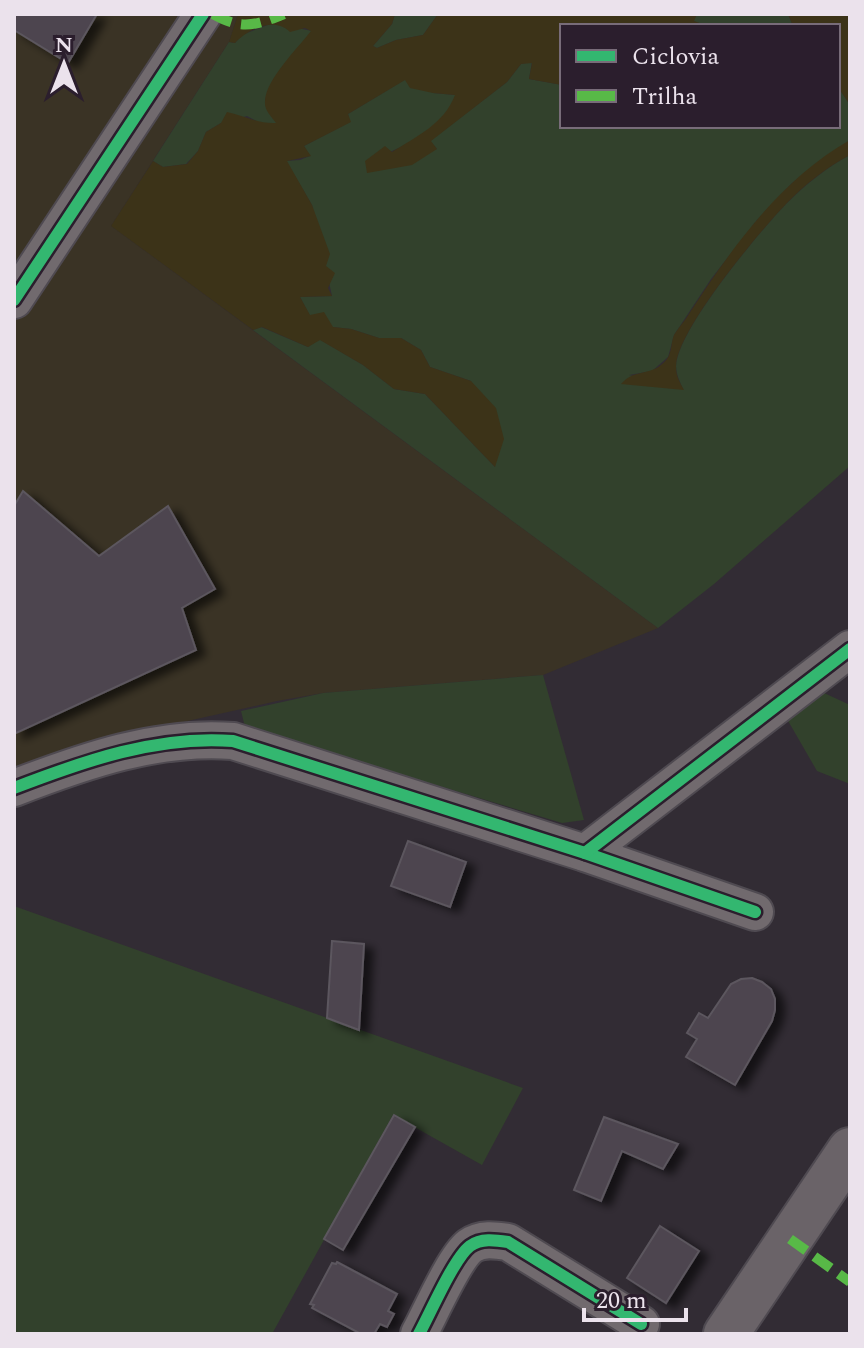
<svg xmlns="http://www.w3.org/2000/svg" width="864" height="1348" font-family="Spectral,serif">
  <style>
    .industrial { fill: #3a3325 }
    .green { fill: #32412c }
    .sand { fill: #3c3318 }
    .building { fill: #4d454f; stroke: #5c575e; stroke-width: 2; filter: url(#shadow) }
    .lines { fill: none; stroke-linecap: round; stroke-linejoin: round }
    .minor-casing { stroke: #4f4a51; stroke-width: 40 }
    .secondary-casing { stroke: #4f4a51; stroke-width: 48 }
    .minor { stroke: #716a6e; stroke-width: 36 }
    .secondary { stroke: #6a6368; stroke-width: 44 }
    .quiet { stroke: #58b947; stroke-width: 10; stroke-dasharray: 20 10; stroke-linecap: butt }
    .cycleway-casing { stroke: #2b1e2d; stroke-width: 17 }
    .cycleway { stroke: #33b770; stroke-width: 12 }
  </style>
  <defs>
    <filter id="shadow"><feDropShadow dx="9" dy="5" stdDeviation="4" flood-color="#0009"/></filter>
  </defs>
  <rect width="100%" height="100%" fill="#322c34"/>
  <polygon class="industrial" points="14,14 238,14 229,42 111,226 658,628 543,675 323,693 277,701 183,722 14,776"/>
  <g class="green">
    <polygon points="395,14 438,14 423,35 396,40 377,48 373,46 392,24"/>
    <polygon points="697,14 788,14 793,26 708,26 693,21"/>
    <polygon points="273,23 312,31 270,86 265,100 277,123 260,123 247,116 221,123 206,132 198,151 186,164 163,167 153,161 229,42 235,43 242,35"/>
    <path d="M 532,62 L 529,79 L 562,85 L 562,126 L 838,126 L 838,87 L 850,105 L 850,140 L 792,183 L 757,220 L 711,279 L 674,335 L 668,357 L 652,371 L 629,375 L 683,389 C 680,382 676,374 676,366 C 677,330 760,231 786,204 C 805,185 827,167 850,155 L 850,466 L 714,584 L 658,628 L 253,330 L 261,327 L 308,347 L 319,339 L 363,365 L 394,389 L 425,394 L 495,467 L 471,381 L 430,367 L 421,350 L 401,338 L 379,338 L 351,329 L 332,327 L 310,316 L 300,297 L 332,296 L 312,205 L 286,161 L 300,160 L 310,156 L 304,146 L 350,122 L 348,114 L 406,79 L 433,93 L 456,95 C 442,131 400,149 365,162 L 437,149 L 430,141 L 507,82 L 521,64 Z"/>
    <polygon points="543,675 584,820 562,823 250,729 244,723 241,711 323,693"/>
    <polygon points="822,692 850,705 850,784 817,771 787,719"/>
    <polygon points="14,906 523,1088 482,1165 393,1115 272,1334 14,1334"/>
  </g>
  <g class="sand">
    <path d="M 238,14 L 395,14 L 392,24 L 373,46 L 377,48 L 396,40 L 423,35 L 438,14 L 697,14 L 694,21 L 708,26 L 562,26 L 562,85 L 529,79 L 532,63 L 521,64 L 507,82 L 431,141 L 437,149 L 412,165 L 367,173 L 365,161 L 385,146 L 392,152 C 417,136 444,124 455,95 L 433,93 L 410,88 L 405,80 L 348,114 L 351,122 L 304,146 L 311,156 L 287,161 L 312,205 L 330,254 L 326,266 L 335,273 L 328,288 L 332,296 L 300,297 L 310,315 L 324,312 L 333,327 L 351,329 L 379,338 L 401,338 L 421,350 L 430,367 L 471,381 L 496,408 L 504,439 L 495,467 L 425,394 L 394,389 L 363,365 L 320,340 L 308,347 L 262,327 L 253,330 L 111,226 L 153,161 L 163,167 L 187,164 L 198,151 L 206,132 L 221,123 L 227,112 C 245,116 258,124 276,123 C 271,116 264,110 265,101 C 266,79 298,48 311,31 L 305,28 L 290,32 C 275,16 248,29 235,43 L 229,42 Z"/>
    <polygon points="788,14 850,14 850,105 838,87 838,26 793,26"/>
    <path d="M 850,140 L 850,155 C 827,167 804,185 786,204 C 760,231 675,332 676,367 C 676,376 680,383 684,390 L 621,384 C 636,367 652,378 667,359 C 672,352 671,342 674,335 C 677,330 681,325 685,320 C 729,252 778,181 850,140 Z"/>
  </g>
  <g class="building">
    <polygon points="14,14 97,14 68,63 14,30"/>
    <polygon points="23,491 99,556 168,506 215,589 182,608 196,650 14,734 14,506"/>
    <polygon points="408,841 466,862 450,907 391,886"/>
    <polygon points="332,941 364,944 359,1030 327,1018"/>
    <polygon points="752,978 762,982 771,989 775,999 775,1010 772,1021 735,1085 686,1057 697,1039 687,1033 699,1013 708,1018 731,984 741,979"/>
    <polygon points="394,1115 415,1127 343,1250 324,1239"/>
    <polygon points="604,1117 678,1144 663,1169 622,1151 601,1201 574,1190"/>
    <polygon points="660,1226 699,1251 666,1303 627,1278"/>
    <polygon points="337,1262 397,1294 388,1311 394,1314 387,1327 380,1324 374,1334 361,1334 312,1308 314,1305 310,1304 332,1263 336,1264"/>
  </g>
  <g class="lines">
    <defs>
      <g id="minor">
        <polyline points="14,300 203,14"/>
        <path d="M 14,788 C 84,761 158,735 233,741 L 585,853 L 755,912"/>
        <polyline points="585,853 850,649"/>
        <path d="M 419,1334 C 430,1314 454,1258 470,1246 C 481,1238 495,1240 508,1242 L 641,1324"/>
      </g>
      <polyline id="secondary" points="726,1334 850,1150"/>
    </defs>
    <use href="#minor" class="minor-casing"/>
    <use href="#secondary" class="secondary-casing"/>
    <use href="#minor" class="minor"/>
    <use href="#secondary" class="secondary"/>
    <g class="quiet">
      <path d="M 213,14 C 242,30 254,26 284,14"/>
      <polyline points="790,1239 850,1282"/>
    </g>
    <defs>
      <g id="cycleway">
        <polyline points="14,300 203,14"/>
        <path d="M 14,788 C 84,761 158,735 233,741 L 585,853 L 755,912"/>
        <polyline points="585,853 850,649"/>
        <path d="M 419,1334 C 430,1314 454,1258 470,1246 C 481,1238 495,1240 508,1242 L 641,1324"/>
      </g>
    </defs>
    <use href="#cycleway" class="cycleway-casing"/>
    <use href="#cycleway" class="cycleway"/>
  </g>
  <rect width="864" height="1348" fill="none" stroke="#ebe2ec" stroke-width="32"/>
  <rect x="560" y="24" width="280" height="104" fill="#2b1e2d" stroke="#786c79" stroke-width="2"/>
  <rect x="576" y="50" width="40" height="12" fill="#33b770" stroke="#786c79" stroke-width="2"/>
  <text x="632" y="64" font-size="24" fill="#ebe2ec">Ciclovia</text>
  <rect x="576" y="90" width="40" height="12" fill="#58b947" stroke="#786c79" stroke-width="2"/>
  <text x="632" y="104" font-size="24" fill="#ebe2ec">Trilha</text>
  <g transform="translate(64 64)" stroke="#2b1e2d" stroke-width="6" paint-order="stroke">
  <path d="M0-6L14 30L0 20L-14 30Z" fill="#ebe2ec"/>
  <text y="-12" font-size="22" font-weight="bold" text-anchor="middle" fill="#ebe2ec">N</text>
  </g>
  <path d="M584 1308v12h102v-12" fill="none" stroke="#ebe2ec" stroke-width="4"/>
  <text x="596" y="1308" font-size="24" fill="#ebe2ec" stroke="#2b1e2d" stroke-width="6" paint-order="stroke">20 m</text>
</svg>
